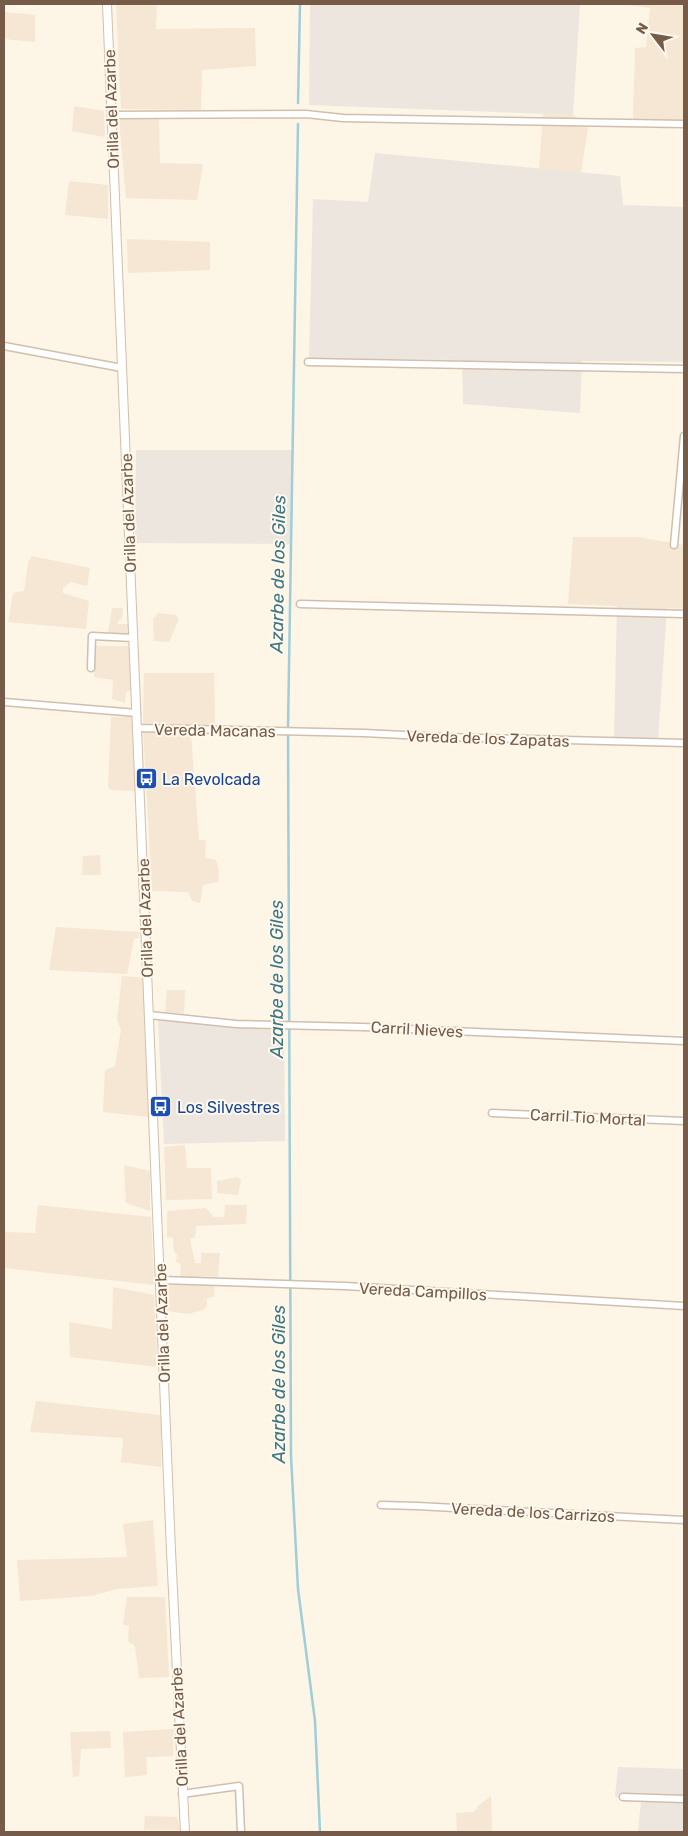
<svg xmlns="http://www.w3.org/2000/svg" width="688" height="1836" font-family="Rubik,sans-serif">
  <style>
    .residential { fill: #f5e7d3 }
    .industrial { fill: #ede6df }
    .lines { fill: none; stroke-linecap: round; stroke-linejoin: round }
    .stream { stroke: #9fceda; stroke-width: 2.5 }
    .minor-casing { stroke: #d1bfad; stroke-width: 9 }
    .tertiary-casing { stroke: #d1bfad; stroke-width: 10 }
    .minor { stroke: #fff; stroke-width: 6 }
    .tertiary { stroke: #fff; stroke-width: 8 }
    .labels { text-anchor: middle; stroke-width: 4; stroke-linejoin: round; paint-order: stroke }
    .street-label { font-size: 16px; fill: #775b49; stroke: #fff8ec }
    .transit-label { font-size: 16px; fill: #164399; stroke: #fff8ec; text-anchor: start }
    .water-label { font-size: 18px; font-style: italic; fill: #3f7684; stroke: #fff8ec }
  </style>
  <rect width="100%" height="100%" fill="#fdf5e5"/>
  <g class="residential">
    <polygon points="116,4 157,4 156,29 255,28 256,66 202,70 201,110 121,109"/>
    <polygon points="622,4 684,4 684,120 633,119 635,48 646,47 650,8"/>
    <polygon points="4,12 35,15 35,42 4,39"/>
    <polygon points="74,106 104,111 105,137 72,131"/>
    <polygon points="543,114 573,115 588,128 581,173 539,169"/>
    <polygon points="159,118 160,163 203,164 197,200 126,198 119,119"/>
    <polygon points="69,181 108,185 108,219 65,215"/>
    <polygon points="127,239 210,242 210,270 128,273"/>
    <polygon points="573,537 638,537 684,545 684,609 568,604"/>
    <polygon points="32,556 90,568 87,586 71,582 63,588 63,593 89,601 86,629 8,622 13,593 24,591 28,563"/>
    <polygon points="112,608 123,608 122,619 119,620 117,624 129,624 129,635 108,633"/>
    <polygon points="158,613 176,615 179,619 169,642 154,641 153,619"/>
    <polygon points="96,646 130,646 131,691 126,692 125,703 112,699 113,680 94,677"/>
    <polygon points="144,673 214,673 215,726 143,723"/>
    <polygon points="111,717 132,717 135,791 111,790 108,787"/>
    <polygon points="143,731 191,735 199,840 206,840 205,858 216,860 219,871 218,882 203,885 200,903 192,901 188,892 152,891"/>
    <polygon points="100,855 101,875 82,875 83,856"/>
    <polygon points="56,927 139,932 139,938 134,939 127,974 49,970"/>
    <polygon points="122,976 144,978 148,1117 103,1112 105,1070 115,1066 121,1030 117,1019"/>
    <polygon points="167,990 185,990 184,1014 165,1012"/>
    <polygon points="185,1145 187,1168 211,1168 212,1199 166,1200 164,1147"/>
    <polygon points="124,1165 150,1171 150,1211 126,1203"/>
    <polygon points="238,1177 241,1180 238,1195 217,1193 217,1181"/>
    <polygon points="38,1205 151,1217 154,1285 4,1268 4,1232 35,1233"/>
    <polygon points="225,1205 247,1205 246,1224 196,1226 195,1237 190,1239 195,1263 201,1263 201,1253 220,1253 218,1277 199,1276 197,1279 180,1278 181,1264 176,1262 177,1254 174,1252 173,1238 167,1237 167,1211 206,1208 214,1217 224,1217"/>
    <polygon points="169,1285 215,1285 214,1297 207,1298 207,1306 203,1310 188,1314 167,1311"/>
    <polygon points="113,1287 154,1295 158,1367 70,1357 69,1322 112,1329"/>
    <polygon points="36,1401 161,1415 161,1467 121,1462 123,1438 30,1432"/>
    <polygon points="153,1520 158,1586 117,1589 91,1596 20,1601 17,1560 127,1557 123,1524"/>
    <polygon points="127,1597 165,1597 169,1677 139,1678 135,1646 128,1641 129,1626 123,1624"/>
    <polygon points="174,1729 173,1756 146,1757 147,1775 125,1777 123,1732"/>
    <polygon points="110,1731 111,1748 81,1749 79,1776 73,1777 70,1732"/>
    <polygon points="491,1796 492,1832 457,1832 456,1813 474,1812 479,1805"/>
    <polygon points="145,1816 177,1817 180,1830 144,1830"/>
  </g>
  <g class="industrial">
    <polygon points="310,4 580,4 573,115 309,105"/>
    <polygon points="375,153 620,176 623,205 684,207 684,362 582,361 580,413 463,404 462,360 309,358 313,199 368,202"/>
    <polygon points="136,450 293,450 291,544 135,543"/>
    <polygon points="617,606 667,608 658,739 614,737"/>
    <polygon points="158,1020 284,1031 285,1141 164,1144"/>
    <polygon points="618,1767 684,1769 684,1832 638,1832 641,1801 615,1797"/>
  </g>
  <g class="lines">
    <g class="stream">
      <polyline points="298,103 300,4"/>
      <polyline points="298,124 288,728 291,1456 298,1589 315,1721 320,1832"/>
    </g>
    <defs>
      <g id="minor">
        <polyline points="111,115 306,114 343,118 684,124"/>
        <polyline points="4,346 122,368"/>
        <polyline points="308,362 684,369"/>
        <polyline points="674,545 684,436"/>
        <polyline points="300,604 684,614"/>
        <polyline points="91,668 92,636 133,638"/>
        <polyline points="4,702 137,713"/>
        <polyline points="137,728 364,733 444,737 684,743"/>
        <polyline points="149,1015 236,1024 363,1027 684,1041"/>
        <polyline points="492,1113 684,1121"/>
        <polyline points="161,1280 345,1286 684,1306"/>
        <polyline points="381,1505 417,1506 684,1520"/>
        <polyline points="182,1794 239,1786 241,1832"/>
        <polyline points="623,1797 684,1799"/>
      </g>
      <polyline id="tertiary" points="107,4 171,1551 185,1832"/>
    </defs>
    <use href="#minor" class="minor-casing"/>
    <use href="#tertiary" class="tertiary-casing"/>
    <use href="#minor" class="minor"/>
    <use href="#tertiary" class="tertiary"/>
  </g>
  <defs>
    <symbol id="bus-square" viewBox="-11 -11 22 22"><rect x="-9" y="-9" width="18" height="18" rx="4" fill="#1a4fb4" stroke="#fff8ec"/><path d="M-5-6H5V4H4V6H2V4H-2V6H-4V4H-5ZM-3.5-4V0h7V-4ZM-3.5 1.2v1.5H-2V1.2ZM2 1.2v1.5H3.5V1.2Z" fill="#fff"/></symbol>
  </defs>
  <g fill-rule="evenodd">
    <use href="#bus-square" x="134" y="766" width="25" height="25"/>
    <use href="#bus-square" x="148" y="1094" width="25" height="25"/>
  </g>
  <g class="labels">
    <g class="street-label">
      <text transform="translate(111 109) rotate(-92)" y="6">Orilla del Azarbe</text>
      <text transform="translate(128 513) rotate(-92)" y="6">Orilla del Azarbe</text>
      <text transform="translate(215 730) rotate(1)" y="6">Vereda Macanas</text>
      <text transform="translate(488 738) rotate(2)" y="6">Vereda de los Zapatas</text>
      <text transform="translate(145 918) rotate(-92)" y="6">Orilla del Azarbe</text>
      <text transform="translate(417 1029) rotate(3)" y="6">Carril Nieves</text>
      <text transform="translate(588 1117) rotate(3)" y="6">Carril Tio Mortal</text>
      <text transform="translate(423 1291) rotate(3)" y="6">Vereda Campillos</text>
      <text transform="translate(162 1323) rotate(-92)" y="6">Orilla del Azarbe</text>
      <text transform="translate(533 1512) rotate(3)" y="6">Vereda de los Carrizos</text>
      <text transform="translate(179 1727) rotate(-93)" y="6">Orilla del Azarbe</text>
    </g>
    <g class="transit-label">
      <text x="162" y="785">La Revolcada</text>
      <text x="177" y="1113">Los Silvestres</text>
    </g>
    <g class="water-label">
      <text transform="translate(278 574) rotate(-89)" y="6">Azarbe de los Giles</text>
      <text transform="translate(277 979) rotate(-90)" y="6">Azarbe de los Giles</text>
      <text transform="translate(279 1384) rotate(-90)" y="6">Azarbe de los Giles</text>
    </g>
  </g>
  <rect width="688" height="1836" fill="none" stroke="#775b49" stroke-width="10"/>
  <g transform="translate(653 35) rotate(301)" stroke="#fff8ec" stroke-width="4" paint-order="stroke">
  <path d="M0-4L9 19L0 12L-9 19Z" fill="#775b49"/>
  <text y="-8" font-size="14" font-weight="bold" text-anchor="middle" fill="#775b49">N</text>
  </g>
</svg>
